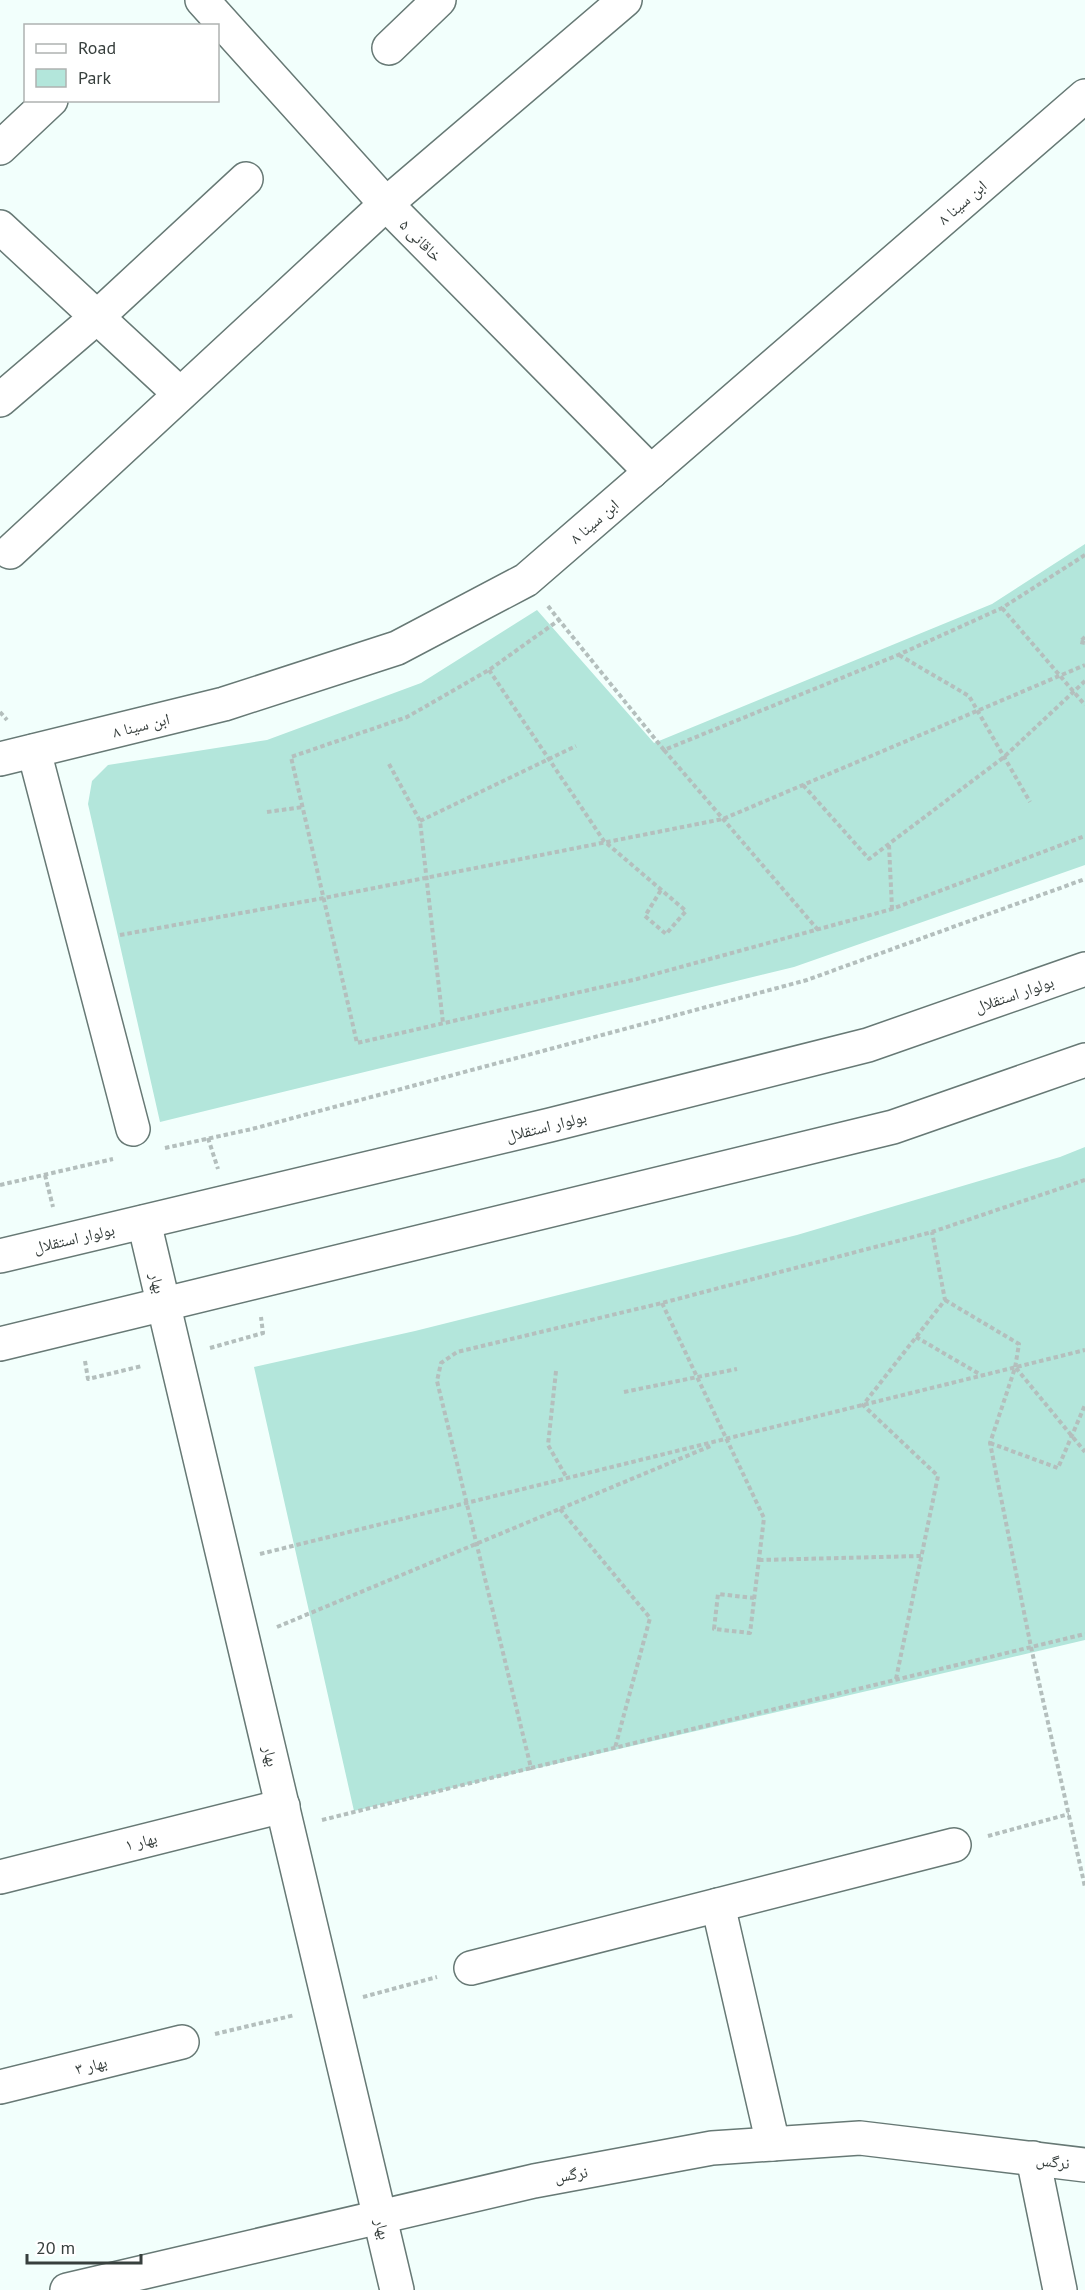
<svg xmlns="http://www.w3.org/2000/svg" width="1085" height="2290" font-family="'PT Sans','Noto Naskh Arabic',sans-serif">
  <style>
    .green { fill: #b3e6db }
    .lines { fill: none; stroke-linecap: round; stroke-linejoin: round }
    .minor-casing { stroke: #677975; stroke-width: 36 }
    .major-casing { stroke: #677975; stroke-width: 36 }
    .path { stroke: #b4bfbd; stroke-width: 4; stroke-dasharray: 4.5 3; stroke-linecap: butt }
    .minor { stroke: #fff; stroke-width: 33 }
    .major { stroke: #fff; stroke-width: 33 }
    .labels { text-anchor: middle; stroke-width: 4.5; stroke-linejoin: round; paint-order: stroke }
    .street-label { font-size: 16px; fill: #373f3d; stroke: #fff }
  </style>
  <rect width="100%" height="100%" fill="#f2fffc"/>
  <g class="green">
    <polygon points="1085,544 1085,865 794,967 160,1122 88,804 92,781 108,765 267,740 421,683 537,610 654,743 992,604"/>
    <polygon points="1085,1147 1085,1640 354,1811 254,1367 415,1331 797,1235 1060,1157"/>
  </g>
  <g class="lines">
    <defs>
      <g id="minor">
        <polyline points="202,0 386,204 651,472"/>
        <polyline points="389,48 439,0"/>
        <polyline points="0,148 51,100"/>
        <polyline points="0,227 180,394"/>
        <polyline points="0,400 97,317 246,179"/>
        <polyline points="10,552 386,204 625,0"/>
        <polyline points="34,751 133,1129"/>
        <polyline points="0,759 224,704 397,648 526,580 1085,96"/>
        <polyline points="144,1222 397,2290"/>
        <polyline points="0,1877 283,1806"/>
        <polyline points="718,1905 773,2144"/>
        <polyline points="471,1968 954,1845"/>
        <polyline points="0,2087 182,2042"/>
        <polyline points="1033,2158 1060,2290"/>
        <polyline points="67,2290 534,2181 712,2148 860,2138 1085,2165"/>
      </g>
      <g id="major">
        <polyline points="0,1256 550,1125 868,1045 1085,969"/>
        <polyline points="0,1344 893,1127 1085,1060"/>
      </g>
    </defs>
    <use href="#minor" class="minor-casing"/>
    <use href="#major" class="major-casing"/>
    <g class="path">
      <polyline points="1085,555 1002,608 898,655 664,750 559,620 489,670 407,717 291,757 357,1043 637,979 892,909 1085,836"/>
      <polyline points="548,606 559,620"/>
      <polyline points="1002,608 1085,705"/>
      <polyline points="1085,637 1080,642 1085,643"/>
      <polyline points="899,655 969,696 1030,802"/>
      <polyline points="489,670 604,841 686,911 666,934 645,916 661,890"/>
      <polyline points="0,712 7,720"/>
      <polyline points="664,750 818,930"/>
      <polyline points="389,764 420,821 443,1023"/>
      <polyline points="803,785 869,859 1004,757 1085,681"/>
      <polyline points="267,812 303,807"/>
      <polyline points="420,821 576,746"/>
      <polyline points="889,845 892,909"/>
      <polyline points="120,935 324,898 723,819 1085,665"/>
      <polyline points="208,1138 218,1169"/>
      <polyline points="165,1148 252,1129 807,980 1085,879"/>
      <polyline points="45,1175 53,1207"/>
      <polyline points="1085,1180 932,1232 662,1303 457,1352 441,1363 437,1381 531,1768 1085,1634"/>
      <polyline points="0,1185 113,1159"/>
      <polyline points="945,1300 1019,1344 1015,1368 990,1443 1031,1647 1085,1887"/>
      <polyline points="662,1303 764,1518 750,1633 714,1629 718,1594 754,1598"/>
      <polyline points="916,1337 981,1375"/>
      <polyline points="210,1348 263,1333 261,1317"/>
      <polyline points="85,1361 88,1379 142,1366"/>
      <polyline points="1016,1368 1085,1452"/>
      <polyline points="556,1371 548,1445 567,1478"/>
      <polyline points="624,1392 737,1369"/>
      <polyline points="990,1443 1058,1468 1085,1405"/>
      <polyline points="560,1509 650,1618 615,1748"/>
      <polyline points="260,1554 1085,1350"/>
      <polyline points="759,1560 921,1556"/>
      <polyline points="277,1627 713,1445"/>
      <polyline points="896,1679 938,1476 863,1405 945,1300 932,1232"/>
      <polyline points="322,1820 531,1768"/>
      <polyline points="988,1836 1069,1814"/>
      <polyline points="363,1997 437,1977"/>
      <polyline points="215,2034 295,2015"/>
    </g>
    <use href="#minor" class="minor"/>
    <use href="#major" class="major"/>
  </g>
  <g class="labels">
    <g class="street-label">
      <text transform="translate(962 202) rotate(-41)" y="6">ابن سینا ۸</text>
      <text transform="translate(421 240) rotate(45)" y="6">خاقانی ۵</text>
      <text transform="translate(594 521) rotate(-41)" y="6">ابن سینا ۸</text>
      <text transform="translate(141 725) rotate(-14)" y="6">ابن سینا ۸</text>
      <text transform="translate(1014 994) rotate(-19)" y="6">بولوار استقلال</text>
      <text transform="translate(546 1126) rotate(-14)" y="6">بولوار استقلال</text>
      <text transform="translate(74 1238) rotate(-13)" y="6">بولوار استقلال</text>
      <text transform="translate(158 1283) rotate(77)" y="6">بهار</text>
      <text transform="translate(271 1756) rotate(77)" y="6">بهار</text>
      <text transform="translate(141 1841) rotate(-14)" y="6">بهار ۱</text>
      <text transform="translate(91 2065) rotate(-14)" y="6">بهار ۳</text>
      <text transform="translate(1053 2161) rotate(7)" y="6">نرگس</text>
      <text transform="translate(571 2174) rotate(-10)" y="6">نرگس</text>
      <text transform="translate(383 2229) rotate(77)" y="6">بهار</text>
    </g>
  </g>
  <rect x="24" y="24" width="195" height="78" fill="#ffffff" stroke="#afb2b1" stroke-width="1.5"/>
  <rect x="36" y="44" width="30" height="9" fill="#ffffff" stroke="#afb2b1" stroke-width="1.5"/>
  <text x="78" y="54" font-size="18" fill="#373f3d">Road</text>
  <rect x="36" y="69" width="30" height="18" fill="#b3e6db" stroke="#afb2b1" stroke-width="1.5"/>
  <text x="78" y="84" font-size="18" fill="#373f3d">Park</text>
  <path d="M27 2254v9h114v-9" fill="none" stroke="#373f3d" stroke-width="3"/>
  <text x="36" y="2254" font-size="18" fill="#373f3d" stroke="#ffffff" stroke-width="4.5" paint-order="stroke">20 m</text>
</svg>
